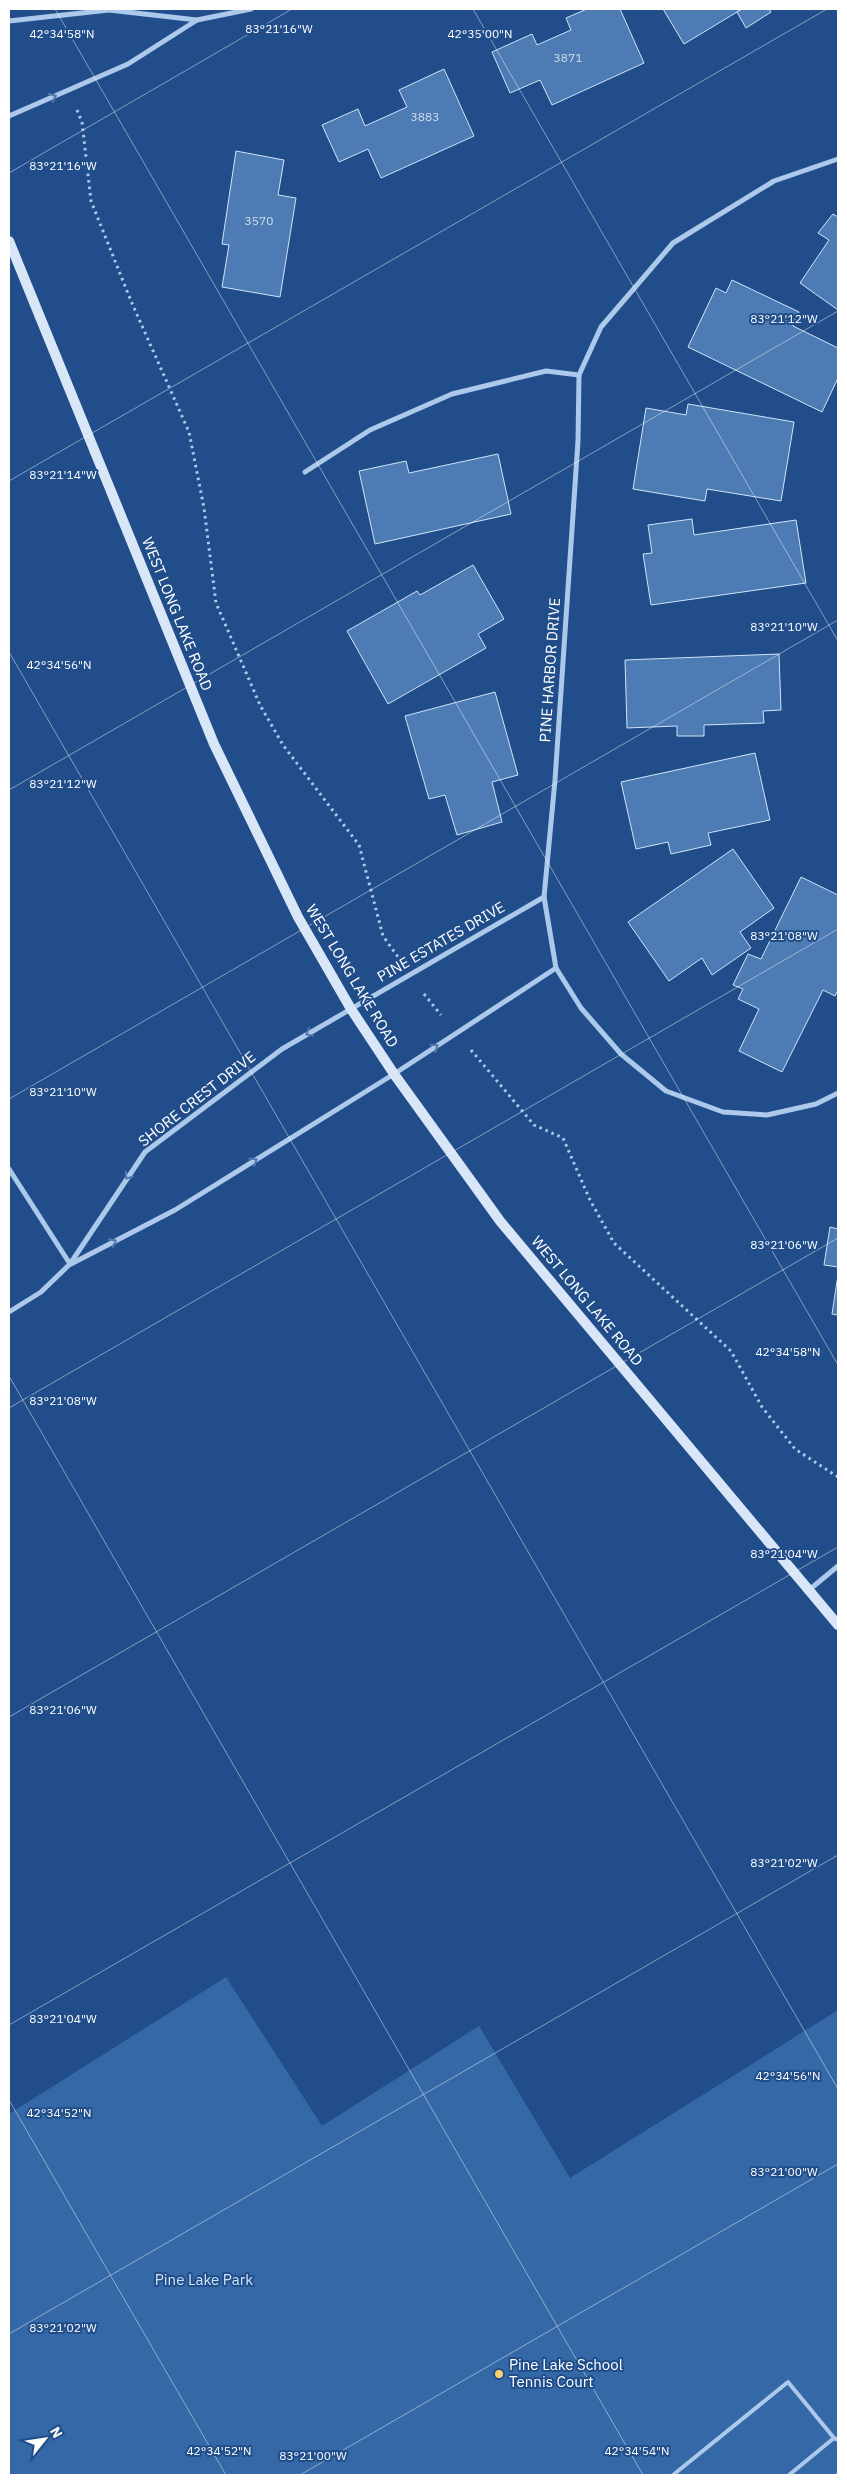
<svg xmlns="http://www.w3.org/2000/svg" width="847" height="2484" font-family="'IBM Plex Sans',sans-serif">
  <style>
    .green { fill: #3468a7 }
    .building { fill: #4d7bb3; stroke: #d1e3f8 }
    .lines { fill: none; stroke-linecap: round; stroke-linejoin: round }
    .path { stroke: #acc8eb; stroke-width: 3; stroke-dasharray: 2.5 4; stroke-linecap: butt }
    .service { stroke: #acc8eb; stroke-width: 4 }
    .minor { stroke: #acc8eb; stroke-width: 5 }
    .secondary { stroke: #d8e6f8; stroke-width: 10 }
    .oneway { stroke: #5279ac }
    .ticks { fill: none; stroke: #fff; stroke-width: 1; stroke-opacity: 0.45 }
    .poi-dot { fill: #f8d06d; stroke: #214e8a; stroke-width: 2 }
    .labels { text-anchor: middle; stroke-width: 4; stroke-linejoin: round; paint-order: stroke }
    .number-label { font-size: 12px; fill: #d2deec }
    .street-label { font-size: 15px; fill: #fff; stroke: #214e8a }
    .park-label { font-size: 15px; fill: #d1e3f8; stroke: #214e8a }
    .poi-label { font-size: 15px; fill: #fff; stroke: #214e8a; text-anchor: start }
    .ticks-label { font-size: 12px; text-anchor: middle; fill: #fff; stroke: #214e8a; stroke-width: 4; stroke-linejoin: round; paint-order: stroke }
  </style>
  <rect width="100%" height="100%" fill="#214e8a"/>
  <polygon class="green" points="226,1977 322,2126 479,2026 570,2178 838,2010 838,2475 9,2475 9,2114"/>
  <g class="building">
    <polygon points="587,9 620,9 644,63 552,105 540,80 510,93 492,52 532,34 537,45 571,30 566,18"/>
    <polygon points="663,9 742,9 684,44"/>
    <polygon points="742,9 769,9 771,12 746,28 737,12"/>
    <polygon points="444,69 474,136 381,178 368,149 339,162 322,125 358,109 365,126 407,107 399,90"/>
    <polygon points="236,151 284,160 278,195 296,198 280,297 222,287 229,245 222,244"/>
    <polygon points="833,214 838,217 838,310 800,283 829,240 818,233"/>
    <polygon points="732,280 799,312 793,326 838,348 838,378 822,412 688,347 716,288 726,293"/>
    <polygon points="688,404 794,422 781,501 707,489 705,501 633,489 646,408 686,415"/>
    <polygon points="498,454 511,514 375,544 359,471 406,461 409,473"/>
    <polygon points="692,519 694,535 796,520 806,583 651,605 643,554 652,553 648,525"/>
    <polygon points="473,565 504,619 478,634 486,648 388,704 347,631 417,591 420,595"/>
    <polygon points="779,654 781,710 763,711 764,723 704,725 704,736 677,736 677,726 627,728 625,660"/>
    <polygon points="495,692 518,775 492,782 502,822 457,835 445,795 429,799 405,716"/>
    <polygon points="755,753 770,820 708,833 711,845 671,854 668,842 636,849 621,782"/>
    <polygon points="733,849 774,908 740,932 751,948 712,975 702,958 669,981 628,922"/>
    <polygon points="801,877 838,895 838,990 835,996 823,990 782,1072 739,1051 759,1009 738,999 743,989 733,985 748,954 761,959"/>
    <polygon points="830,1227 838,1229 838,1267 824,1265"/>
    <polygon points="838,1275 838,1315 832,1314"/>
  </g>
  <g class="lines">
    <g class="path">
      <polyline points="77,110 82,122 91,201 131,301 189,432 204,508 216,603 260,705 283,745 359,845 383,936 398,957"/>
      <polyline points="424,994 441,1015"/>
      <polyline points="471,1050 534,1125 563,1138 590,1200 614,1243 731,1351 762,1407 795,1449 838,1477"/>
    </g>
    <g class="service">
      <polyline points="673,2475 788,2382 834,2438 838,2440"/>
      <polyline points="789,2475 834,2438"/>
    </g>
    <g class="minor">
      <polyline points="197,20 251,9"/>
      <polyline points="9,21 109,10 197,20 128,64 9,116"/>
      <polyline points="838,159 774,181 673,243 601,327 579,375 578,441 555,780 544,897 556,968 581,1008 621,1054 666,1091 723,1112 767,1115 816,1104 838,1093"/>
      <polyline points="305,472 370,430 452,394 546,371 579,375"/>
      <polyline points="9,1169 70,1264"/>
      <polyline points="71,1264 175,1210 394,1074 556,968"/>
      <polyline points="9,1312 41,1292 70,1264 145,1152 282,1049 544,897"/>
      <polyline points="809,1590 838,1566"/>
    </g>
    <polyline class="secondary" points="9,241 214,744 298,917 351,1009 394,1074 500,1221 838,1625"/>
  </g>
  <defs><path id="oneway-chevron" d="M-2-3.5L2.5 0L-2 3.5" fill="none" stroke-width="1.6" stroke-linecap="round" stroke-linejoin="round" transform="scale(1.25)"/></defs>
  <g class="oneway">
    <use href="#oneway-chevron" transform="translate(53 97) rotate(-24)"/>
    <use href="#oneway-chevron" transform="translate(309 1033) rotate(150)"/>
    <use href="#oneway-chevron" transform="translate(435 1047) rotate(-34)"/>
    <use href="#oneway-chevron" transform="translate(254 1161) rotate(-32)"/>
    <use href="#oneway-chevron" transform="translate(128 1176) rotate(124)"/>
    <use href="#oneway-chevron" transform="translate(113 1242) rotate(-27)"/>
  </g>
  <path class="ticks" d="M 55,9 L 838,1365M 473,9 L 838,641M 9,173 L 292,9M 9,481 L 827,9M 9,652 L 838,2089M 9,790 L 838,311M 9,1099 L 838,620M 9,1376 L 643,2475M 9,1408 L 838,929M 9,1717 L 838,1238M 9,2025 L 838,1547M 9,2100 L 226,2475M 9,2334 L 838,1855M 300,2475 L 838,2164M 834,2475 L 838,2473"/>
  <circle class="poi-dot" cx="499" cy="2374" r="5"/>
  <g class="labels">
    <g class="number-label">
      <text x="568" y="62">3871</text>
      <text x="425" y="121">3883</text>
      <text x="259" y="225">3570</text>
    </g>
    <g class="street-label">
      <text transform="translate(177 614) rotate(68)" y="5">WEST LONG LAKE ROAD</text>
      <text transform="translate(550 670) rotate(-86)" y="5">PINE HARBOR DRIVE</text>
      <text transform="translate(441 942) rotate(-30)" y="5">PINE ESTATES DRIVE</text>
      <text transform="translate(352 976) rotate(59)" y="5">WEST LONG LAKE ROAD</text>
      <text transform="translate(197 1099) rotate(-38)" y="5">SHORE CREST DRIVE</text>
      <text transform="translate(587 1301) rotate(50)" y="5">WEST LONG LAKE ROAD</text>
    </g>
    <g class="park-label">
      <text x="204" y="2285">Pine Lake Park</text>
    </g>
    <g class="poi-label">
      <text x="509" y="2370">Pine Lake School<tspan x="509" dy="17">Tennis Court</tspan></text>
    </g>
  </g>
  <g class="ticks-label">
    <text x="279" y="33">83°21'16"W</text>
    <text x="62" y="38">42°34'58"N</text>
    <text x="480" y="38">42°35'00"N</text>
    <text x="63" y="170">83°21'16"W</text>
    <text x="784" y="323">83°21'12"W</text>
    <text x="63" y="479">83°21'14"W</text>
    <text x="784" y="631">83°21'10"W</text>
    <text x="59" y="669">42°34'56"N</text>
    <text x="63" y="788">83°21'12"W</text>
    <text x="784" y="940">83°21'08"W</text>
    <text x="63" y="1096">83°21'10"W</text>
    <text x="784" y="1249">83°21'06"W</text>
    <text x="788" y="1356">42°34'58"N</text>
    <text x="63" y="1405">83°21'08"W</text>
    <text x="784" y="1558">83°21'04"W</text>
    <text x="63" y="1714">83°21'06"W</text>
    <text x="784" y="1867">83°21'02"W</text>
    <text x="63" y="2023">83°21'04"W</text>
    <text x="788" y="2080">42°34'56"N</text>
    <text x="59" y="2117">42°34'52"N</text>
    <text x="784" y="2176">83°21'00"W</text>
    <text x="63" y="2332">83°21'02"W</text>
    <text x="219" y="2455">42°34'52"N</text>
    <text x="637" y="2455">42°34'54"N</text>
    <text x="313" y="2460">83°21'00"W</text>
  </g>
  <rect width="847" height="2484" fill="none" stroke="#ffffff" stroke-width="20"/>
  <g transform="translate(45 2439) rotate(60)" stroke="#214e8a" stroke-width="4" paint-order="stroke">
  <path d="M0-4L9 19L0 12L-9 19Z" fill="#ffffff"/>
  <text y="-8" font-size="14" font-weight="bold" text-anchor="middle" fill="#ffffff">N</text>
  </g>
</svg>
